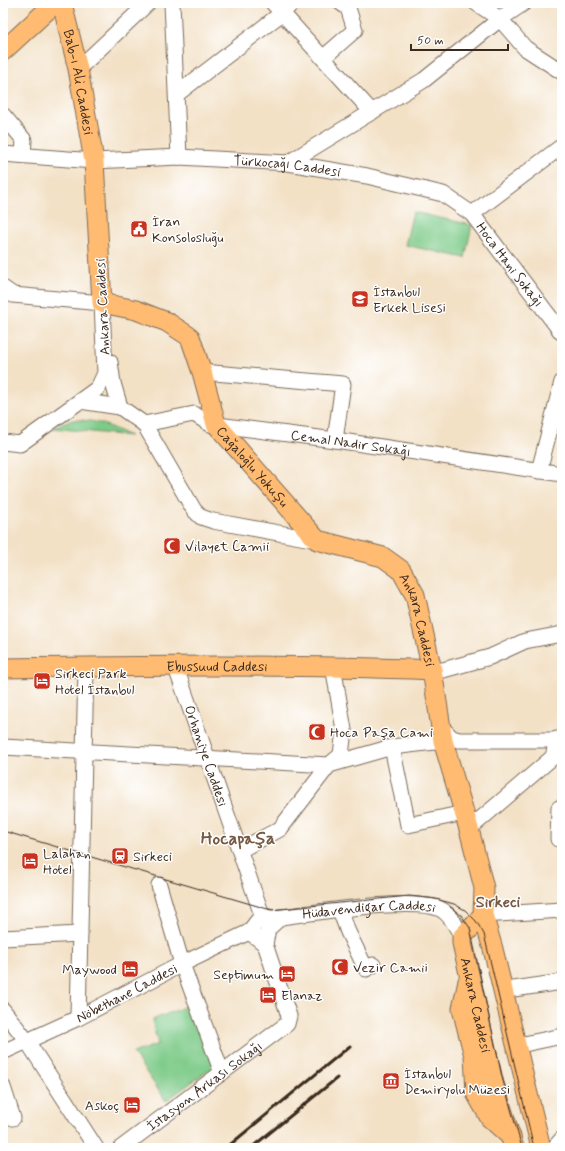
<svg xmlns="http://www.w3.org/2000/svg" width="565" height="1151" font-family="Mynerve,sans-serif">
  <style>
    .green { fill: #7ecb89; stroke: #5c7a54 }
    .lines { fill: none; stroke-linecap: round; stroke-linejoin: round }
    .minor-casing { stroke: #7b6a59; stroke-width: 17 }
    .major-casing { stroke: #7b6a59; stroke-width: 21 }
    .minor { stroke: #fff; stroke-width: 15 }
    .major { stroke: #ffbb71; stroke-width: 19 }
    .tram { stroke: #3b2a1e; stroke-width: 1 }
    .rail { stroke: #3b2a1e; stroke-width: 3 }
    .labels { text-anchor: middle; stroke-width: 3; stroke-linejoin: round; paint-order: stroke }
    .street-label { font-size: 14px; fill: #3b2a1e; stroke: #fff }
    .poi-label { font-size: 14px; fill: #3b2a1e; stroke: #fff; text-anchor: start }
    .quarter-label { font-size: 16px; font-weight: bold; fill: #775a43; stroke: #fff }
    .district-label { font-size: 18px; font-weight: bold; fill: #775a43; stroke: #fff }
  </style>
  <rect width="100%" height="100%" fill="#fff"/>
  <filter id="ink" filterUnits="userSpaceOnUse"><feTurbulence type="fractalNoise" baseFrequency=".025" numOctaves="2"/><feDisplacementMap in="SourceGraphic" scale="8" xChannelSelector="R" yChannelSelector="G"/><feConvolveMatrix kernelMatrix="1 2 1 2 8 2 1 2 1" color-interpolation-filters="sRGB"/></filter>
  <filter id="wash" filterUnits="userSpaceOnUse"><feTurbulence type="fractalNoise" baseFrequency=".012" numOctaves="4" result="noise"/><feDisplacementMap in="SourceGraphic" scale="16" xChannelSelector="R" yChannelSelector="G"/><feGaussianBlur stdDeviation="0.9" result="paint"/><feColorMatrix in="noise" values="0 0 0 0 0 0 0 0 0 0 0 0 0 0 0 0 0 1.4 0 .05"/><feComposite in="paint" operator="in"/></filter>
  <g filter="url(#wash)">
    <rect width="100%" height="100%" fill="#f3e1c6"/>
    <g class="green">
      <polygon points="413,212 472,225 465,258 405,245"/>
      <path d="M 72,420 C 96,419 109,426 130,436 L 53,428 Z"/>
      <polygon points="194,1003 214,1066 166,1101 133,1053 158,1044 152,1020"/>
    </g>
  </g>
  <g filter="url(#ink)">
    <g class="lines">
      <defs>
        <g id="minor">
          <polyline points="172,3 179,157"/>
          <polyline points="273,3 372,112"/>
          <polyline points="476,3 500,19 525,48 562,72"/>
          <polyline points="323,58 355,30 348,8 341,3"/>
          <polyline points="78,69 148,3"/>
          <polyline points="177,94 282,13 292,3"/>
          <polyline points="3,115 24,140 23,155"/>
          <path id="s1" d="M 3,154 L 94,161 L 179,157 L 288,163 L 367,176 L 443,194 L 472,214 L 562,333"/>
          <polyline points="288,163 424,80 500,19 524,3"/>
          <polyline points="472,214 562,146"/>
          <polyline points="3,288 13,295 102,303 105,373 98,388 20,444 3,442"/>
          <polyline points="110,362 113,383 120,407"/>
          <polyline points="202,372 343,384 335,440"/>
          <polyline points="80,401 120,407 144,424 194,510 201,517 213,521 317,540"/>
          <path id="s2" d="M 144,424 L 194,414 L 210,424 L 335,440 L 562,474"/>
          <polyline points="539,471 562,382"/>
          <path id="s3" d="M 175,665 L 262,915"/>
          <polyline points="432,670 443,670 490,657 525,641 562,634"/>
          <polyline points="440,726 452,738 459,740 562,740"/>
          <polyline points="3,747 329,765 392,747 443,741"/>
          <polyline points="392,747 408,825 464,813"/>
          <polyline points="469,829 553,757 557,739"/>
          <polyline points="558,839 559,808 562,808"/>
          <polyline points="240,850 280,829 329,765 341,755 344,730 333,666"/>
          <polyline points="159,885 182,964 222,1073"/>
          <polyline points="340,910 348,932 366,969 373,965"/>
          <path id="s4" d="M 262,915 L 272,918 L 281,917 C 314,913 417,896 442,910 C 452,916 457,928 462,937"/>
          <polyline points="483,915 562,910"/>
          <polyline points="3,938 80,934"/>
          <polyline points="265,944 268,929 281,917"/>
          <polyline points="507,990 562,982"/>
          <polyline points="3,1010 27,1041 96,1148"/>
          <polyline points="78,1018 86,667"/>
          <polyline points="515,1046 562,1036"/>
          <path id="s5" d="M 3,1052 L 78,1018 L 182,964 L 249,932 L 262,915"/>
          <polyline points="3,1087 13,1118"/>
          <path id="s6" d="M 121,1148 L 287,1024 L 289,1016 L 265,944 L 249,932"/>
          <polyline points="554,1148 562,1139"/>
        </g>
        <g id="major">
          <path id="s7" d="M 62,3 L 78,69 L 94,161 L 102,303 L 136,310 L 167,322 L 190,337 L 202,372 L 216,424 L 317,540 L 383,557 L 401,570 L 415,595 L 432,670 L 443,741 L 469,829 L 484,888 L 483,915 L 493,949 L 541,1148"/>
          <polyline points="3,51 55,3"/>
          <path id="s8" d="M 3,668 C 146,666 289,664 432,670"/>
          <path id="s9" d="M 483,915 L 462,937 L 462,943 L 494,1084 L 514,1148"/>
          <polyline points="468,981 462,1009 474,1056 476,1093 490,1118 511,1137"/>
        </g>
      </defs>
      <use href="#minor" class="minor-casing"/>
      <use href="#major" class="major-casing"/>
      <use href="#minor" class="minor"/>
      <use href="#major" class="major"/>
      <g class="tram">
        <polyline points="3,831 271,910 409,896 436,899 454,904 465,910 476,921 484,934 534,1148"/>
        <polyline points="450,907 461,915 470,928 502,1077 522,1148"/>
      </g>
      <g class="rail">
        <polyline points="226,1148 350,1046"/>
        <polyline points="251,1148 337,1078"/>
      </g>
    </g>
  </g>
  <defs>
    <symbol id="civic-square" viewBox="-11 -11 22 22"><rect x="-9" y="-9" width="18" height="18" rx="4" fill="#c8321e" stroke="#fff"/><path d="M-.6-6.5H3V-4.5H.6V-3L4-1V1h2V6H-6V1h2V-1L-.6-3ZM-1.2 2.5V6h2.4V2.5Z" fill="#fff"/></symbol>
    <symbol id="school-square" viewBox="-11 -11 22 22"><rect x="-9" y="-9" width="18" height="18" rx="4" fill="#c8321e" stroke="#fff"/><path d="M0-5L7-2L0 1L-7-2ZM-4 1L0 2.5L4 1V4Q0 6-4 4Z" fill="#fff"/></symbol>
    <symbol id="mosque-square" viewBox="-11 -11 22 22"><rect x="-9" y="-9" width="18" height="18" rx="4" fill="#c8321e" stroke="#fff"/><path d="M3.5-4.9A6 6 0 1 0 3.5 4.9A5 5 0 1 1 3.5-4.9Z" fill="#fff"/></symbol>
    <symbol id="hotel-square" viewBox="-11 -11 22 22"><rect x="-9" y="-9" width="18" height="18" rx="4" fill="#c8321e" stroke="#fff"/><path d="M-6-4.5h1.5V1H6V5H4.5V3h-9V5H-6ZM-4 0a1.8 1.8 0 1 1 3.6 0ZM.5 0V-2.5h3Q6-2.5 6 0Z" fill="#fff"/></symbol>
    <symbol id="station-square" viewBox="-11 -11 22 22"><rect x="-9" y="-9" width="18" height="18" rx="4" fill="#c8321e" stroke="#fff"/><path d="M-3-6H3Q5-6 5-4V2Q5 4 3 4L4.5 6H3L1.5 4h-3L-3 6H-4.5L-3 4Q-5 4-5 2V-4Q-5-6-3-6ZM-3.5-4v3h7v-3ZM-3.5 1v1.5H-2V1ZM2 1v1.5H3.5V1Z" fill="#fff"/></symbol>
    <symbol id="museum-square" viewBox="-11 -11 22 22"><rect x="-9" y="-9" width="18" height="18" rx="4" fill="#c8321e" stroke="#fff"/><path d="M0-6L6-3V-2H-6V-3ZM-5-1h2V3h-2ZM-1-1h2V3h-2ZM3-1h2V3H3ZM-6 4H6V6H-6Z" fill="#fff"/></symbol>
  </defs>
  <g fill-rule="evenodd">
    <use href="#civic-square" x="129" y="219" width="20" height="20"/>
    <use href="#school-square" x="350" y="289" width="20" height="20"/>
    <use href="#mosque-square" x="162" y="536" width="20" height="20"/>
    <use href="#hotel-square" x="32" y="671" width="20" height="20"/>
    <use href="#mosque-square" x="307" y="722" width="20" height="20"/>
    <use href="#station-square" x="110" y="846" width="20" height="20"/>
    <use href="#hotel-square" x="20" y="851" width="20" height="20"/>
    <use href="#mosque-square" x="330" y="957" width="20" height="20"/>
    <use href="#hotel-square" x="120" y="959" width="20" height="20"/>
    <use href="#hotel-square" x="277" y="964" width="20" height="20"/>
    <use href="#hotel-square" x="258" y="985" width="20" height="20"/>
    <use href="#museum-square" x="381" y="1071" width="20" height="20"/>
    <use href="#hotel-square" x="122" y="1095" width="20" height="20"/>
  </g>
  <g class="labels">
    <g class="street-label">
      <text dy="5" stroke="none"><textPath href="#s7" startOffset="81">Bab-ı Ali Caddesi</textPath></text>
      <text dy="5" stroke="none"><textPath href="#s1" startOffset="285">Türkocağı Caddesi</textPath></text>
      <text dy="5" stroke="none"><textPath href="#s1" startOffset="542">Hoca Hani Sokağı</textPath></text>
      <text transform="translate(102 307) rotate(-93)" y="5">Ankara Caddesi</text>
      <text dy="5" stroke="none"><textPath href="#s2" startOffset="212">Cemal Nadir Sokağı</textPath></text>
      <text dy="5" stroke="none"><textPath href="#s7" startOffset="546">Cağaloğlu Yokuşu</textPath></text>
      <text dy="5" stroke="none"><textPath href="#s7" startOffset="787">Ankara Caddesi</textPath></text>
      <text dy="5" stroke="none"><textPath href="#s8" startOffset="214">Ebussuud Caddesi</textPath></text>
      <text dy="5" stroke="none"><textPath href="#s3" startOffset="96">Orhaniye Caddesi</textPath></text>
      <text dy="5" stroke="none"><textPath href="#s4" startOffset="108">Hüdavendigar Caddesi</textPath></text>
      <text dy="5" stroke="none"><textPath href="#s5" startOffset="137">Nöbethane Caddesi</textPath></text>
      <text dy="5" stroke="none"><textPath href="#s9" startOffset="100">Ankara Caddesi</textPath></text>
      <text dy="5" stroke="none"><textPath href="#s6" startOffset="104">İstasyon Arkası Sokağı</textPath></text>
    </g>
    <g class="poi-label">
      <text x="152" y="226">İran<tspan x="152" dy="16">Konsolosluğu</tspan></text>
      <text x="373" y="296">İstanbul<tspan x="373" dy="16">Erkek Lisesi</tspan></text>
      <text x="185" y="551">Vilayet Camii</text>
      <text x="55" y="678">Sirkeci Park<tspan x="55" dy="16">Hotel İstanbul</tspan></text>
      <text x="330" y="737">Hoca Paşa Cami</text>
      <text x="43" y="858">Lalahan<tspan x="43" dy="16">Hotel</tspan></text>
      <text x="133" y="861">Sirkeci</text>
      <text x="353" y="972">Vezir Camii</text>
      <text x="117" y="974" text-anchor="end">Maywood</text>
      <text x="274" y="979" text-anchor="end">Septimum</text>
      <text x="281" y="1000">Elanaz</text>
      <text x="404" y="1078">İstanbul<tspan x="404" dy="16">Demiryolu Müzesi</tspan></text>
      <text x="119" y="1110" text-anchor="end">Askoç</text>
    </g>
    <g class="quarter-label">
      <text x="498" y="907">Sirkeci</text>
    </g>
    <g class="district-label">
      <text x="238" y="844">Hocapaşa</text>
    </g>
  </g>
  <rect width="565" height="1151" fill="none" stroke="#fff" stroke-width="16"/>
  <path d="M411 44v6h97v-6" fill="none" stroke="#3b2a1e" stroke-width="2"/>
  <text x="417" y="44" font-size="12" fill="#3b2a1e" stroke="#ffffff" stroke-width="3" paint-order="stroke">50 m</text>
</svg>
